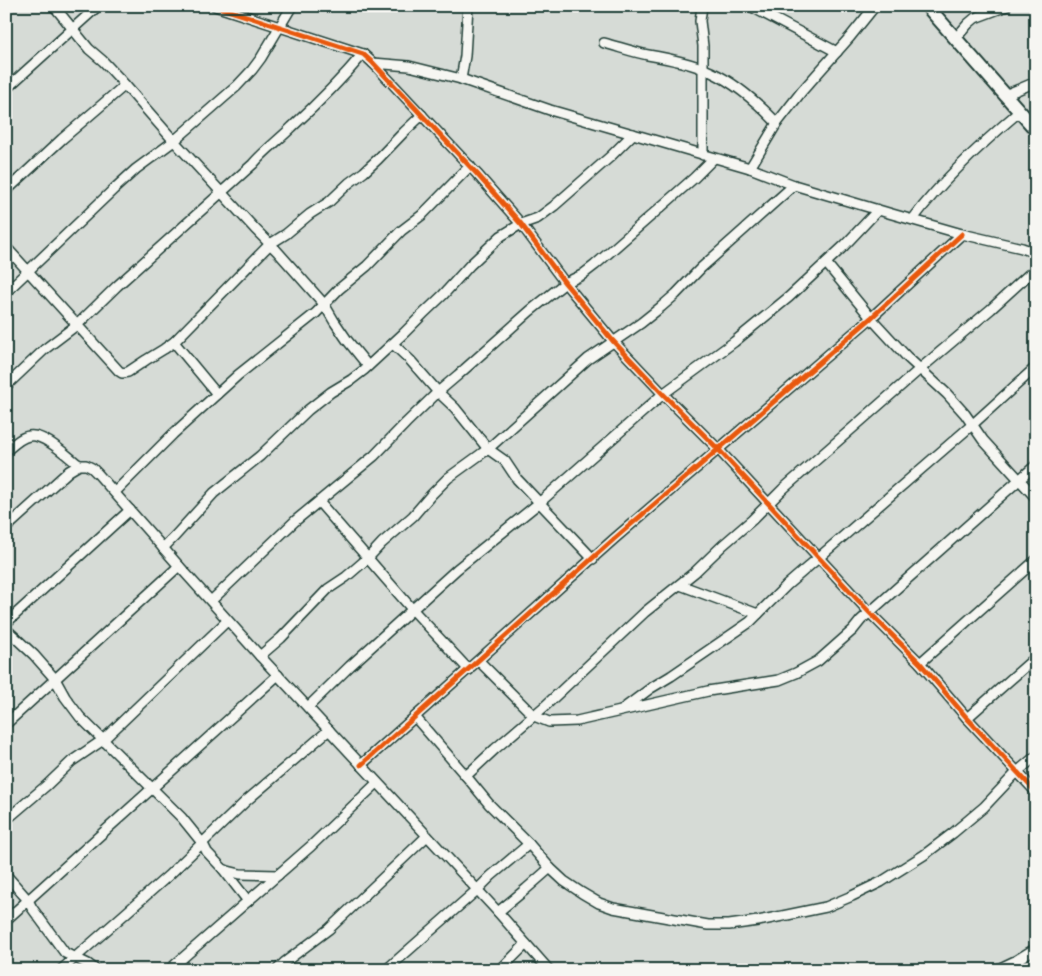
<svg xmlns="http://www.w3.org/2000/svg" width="1042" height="976" font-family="'Shantell Sans',sans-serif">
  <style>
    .green { fill: #d6dbd6; stroke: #7a8c85 }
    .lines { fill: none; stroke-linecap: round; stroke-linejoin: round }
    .street-casing { stroke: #1f3d34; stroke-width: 12 }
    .secondary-casing { stroke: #1f3d34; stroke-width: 16 }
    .street { stroke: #f6f6f2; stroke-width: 9 }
    .secondary { stroke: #f6f6f2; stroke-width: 12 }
    .cycleway-casing { stroke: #f6f6f2; stroke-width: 8 }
    .cycleway { stroke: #e8590c; stroke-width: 5 }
  </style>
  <rect width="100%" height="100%" fill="#f6f6f2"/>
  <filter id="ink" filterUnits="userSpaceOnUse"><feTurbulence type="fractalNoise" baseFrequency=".02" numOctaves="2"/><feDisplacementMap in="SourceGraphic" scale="10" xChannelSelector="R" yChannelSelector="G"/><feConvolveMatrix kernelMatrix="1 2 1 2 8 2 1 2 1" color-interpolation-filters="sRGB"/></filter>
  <g filter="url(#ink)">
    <rect class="green" x="6" y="6" width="1030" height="964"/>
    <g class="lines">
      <defs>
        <g id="street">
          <polyline points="54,6 89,49 103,61 118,77 174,141 255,229 277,251 324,304 334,321 347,340 368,366"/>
          <polyline points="215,6 363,54 373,63 477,174 521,224 565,283 613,341 663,394 718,449 870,613 920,663 967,718 1036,792"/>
          <polyline points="702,6 700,21 703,46 703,155"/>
          <polyline points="750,6 837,52"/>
          <polyline points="956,38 968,24 975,18 1007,6"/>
          <path d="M 604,43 C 619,47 633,52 648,55 C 670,59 691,63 711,72 C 737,84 758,103 777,123"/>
          <polyline points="373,63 409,66 461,79 550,110 750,168 794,185 892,214 962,234 1022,248 1036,253"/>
          <polyline points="461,79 465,56 468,6"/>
          <polyline points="6,89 98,6"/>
          <polyline points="1005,95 1036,82"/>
          <polyline points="750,168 777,123 802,91 850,37 875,6"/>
          <polyline points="6,191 62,139 125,85"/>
          <path d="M 913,219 C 943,179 981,144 1020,111"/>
          <polyline points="6,247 119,371 122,373 128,372 146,360 164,349 174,342 270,244 286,234 310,214 329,202 349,183 364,172 378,159 404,132 422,115"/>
          <polyline points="826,263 871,318 907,357 947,394 965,414 983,440 1036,498"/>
          <polyline points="6,292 114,189 136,169 174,141 237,86 252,70 261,58 292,6"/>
          <polyline points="174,342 217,394"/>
          <polyline points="393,344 410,360 438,392 455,408 488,449 505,461 517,479 593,559"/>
          <path d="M 6,386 L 45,349 L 78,324 L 117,286 L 253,164 C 265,150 279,140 292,127 C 317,104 341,80 363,54"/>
          <path d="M 6,451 C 13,445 21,437 29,436 C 44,433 68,457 79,465"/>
          <polyline points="115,492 173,434 238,375 316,313 339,289 367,266 401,231 422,215 470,166"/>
          <polyline points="319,502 412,609 469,670"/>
          <polyline points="6,528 69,471 79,465 86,465 92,468 98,474 179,566 260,656 498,912 549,970"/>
          <polyline points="163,548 175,536 214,493 260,456 308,410 331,392 351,380 364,370 403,334 423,314 443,295 470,265 501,236 521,224 538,218 554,206 611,156 633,134"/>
          <polyline points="680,585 758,614"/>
          <polyline points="211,601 295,521 374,456 406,423 438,392 458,375 530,311 565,283 582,275 595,265 694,178 714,158"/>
          <polyline points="6,623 130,510"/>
          <polyline points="6,629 34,655 55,679 65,697 80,717 182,818 203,844 207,852 223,869 228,871 240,874 278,875"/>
          <polyline points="260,656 281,638 328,589 346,577 368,558 382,543 413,516 431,495 448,478 488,449 588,359 641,323 661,307 676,294 701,268 794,185"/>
          <polyline points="479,661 534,716 549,722 577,721 708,691 779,680 796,673 818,661 853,630 861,620 1036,465"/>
          <polyline points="920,663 1036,560"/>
          <polyline points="308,707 350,666 457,569 539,503 663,394 734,342 789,297 844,246 878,210"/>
          <polyline points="624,708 651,688 671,676 750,622 787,585 972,425 1036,367"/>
          <polyline points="415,717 466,776 489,804 529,844 550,868 564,881 582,893 599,903 613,908 708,925 729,925 758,921 826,907 852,896 881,882 924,855 953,833 984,807 1017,772 1036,756"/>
          <polyline points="967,718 1036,657"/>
          <polyline points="6,724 179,566"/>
          <polyline points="361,765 614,539 871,318 962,234"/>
          <polyline points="466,776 495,749 545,706 645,612 695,572 723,545 752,520 783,489 920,369 991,309 1036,268"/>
          <polyline points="6,820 47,785 72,761 103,740 227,621"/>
          <polyline points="223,869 248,901"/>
          <polyline points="6,875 28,900 32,908 65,953 88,964 96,970"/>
          <polyline points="498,912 526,889 550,868"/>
          <polyline points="6,920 278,675"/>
          <polyline points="61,970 168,876 245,802 329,730"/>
          <polyline points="169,970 311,846 377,783"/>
          <polyline points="277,970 285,962 329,929 427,836"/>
          <polyline points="386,970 477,890 491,876 529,844"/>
          <polyline points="500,970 526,944"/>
          <polyline points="996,970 1015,961 1036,948"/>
        </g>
        <polyline id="secondary" points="927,6 1036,130"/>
      </defs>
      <use href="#street" class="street-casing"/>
      <use href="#secondary" class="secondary-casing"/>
      <use href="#street" class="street"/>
      <use href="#secondary" class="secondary"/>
      <defs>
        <g id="cycleway">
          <polyline points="215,6 363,54 373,63 477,174 521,224 565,283 613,341 663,394 718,449 870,613 920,663 967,718 1036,792"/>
          <polyline points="361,765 614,539 871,318 962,234"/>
        </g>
      </defs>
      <use href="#cycleway" class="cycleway-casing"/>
      <use href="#cycleway" class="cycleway"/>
    </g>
  </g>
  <rect width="1042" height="976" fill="none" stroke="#f6f6f2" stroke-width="25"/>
  <rect x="12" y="12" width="1017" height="951" fill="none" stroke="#1f3d34" stroke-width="2" filter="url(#ink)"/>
</svg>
